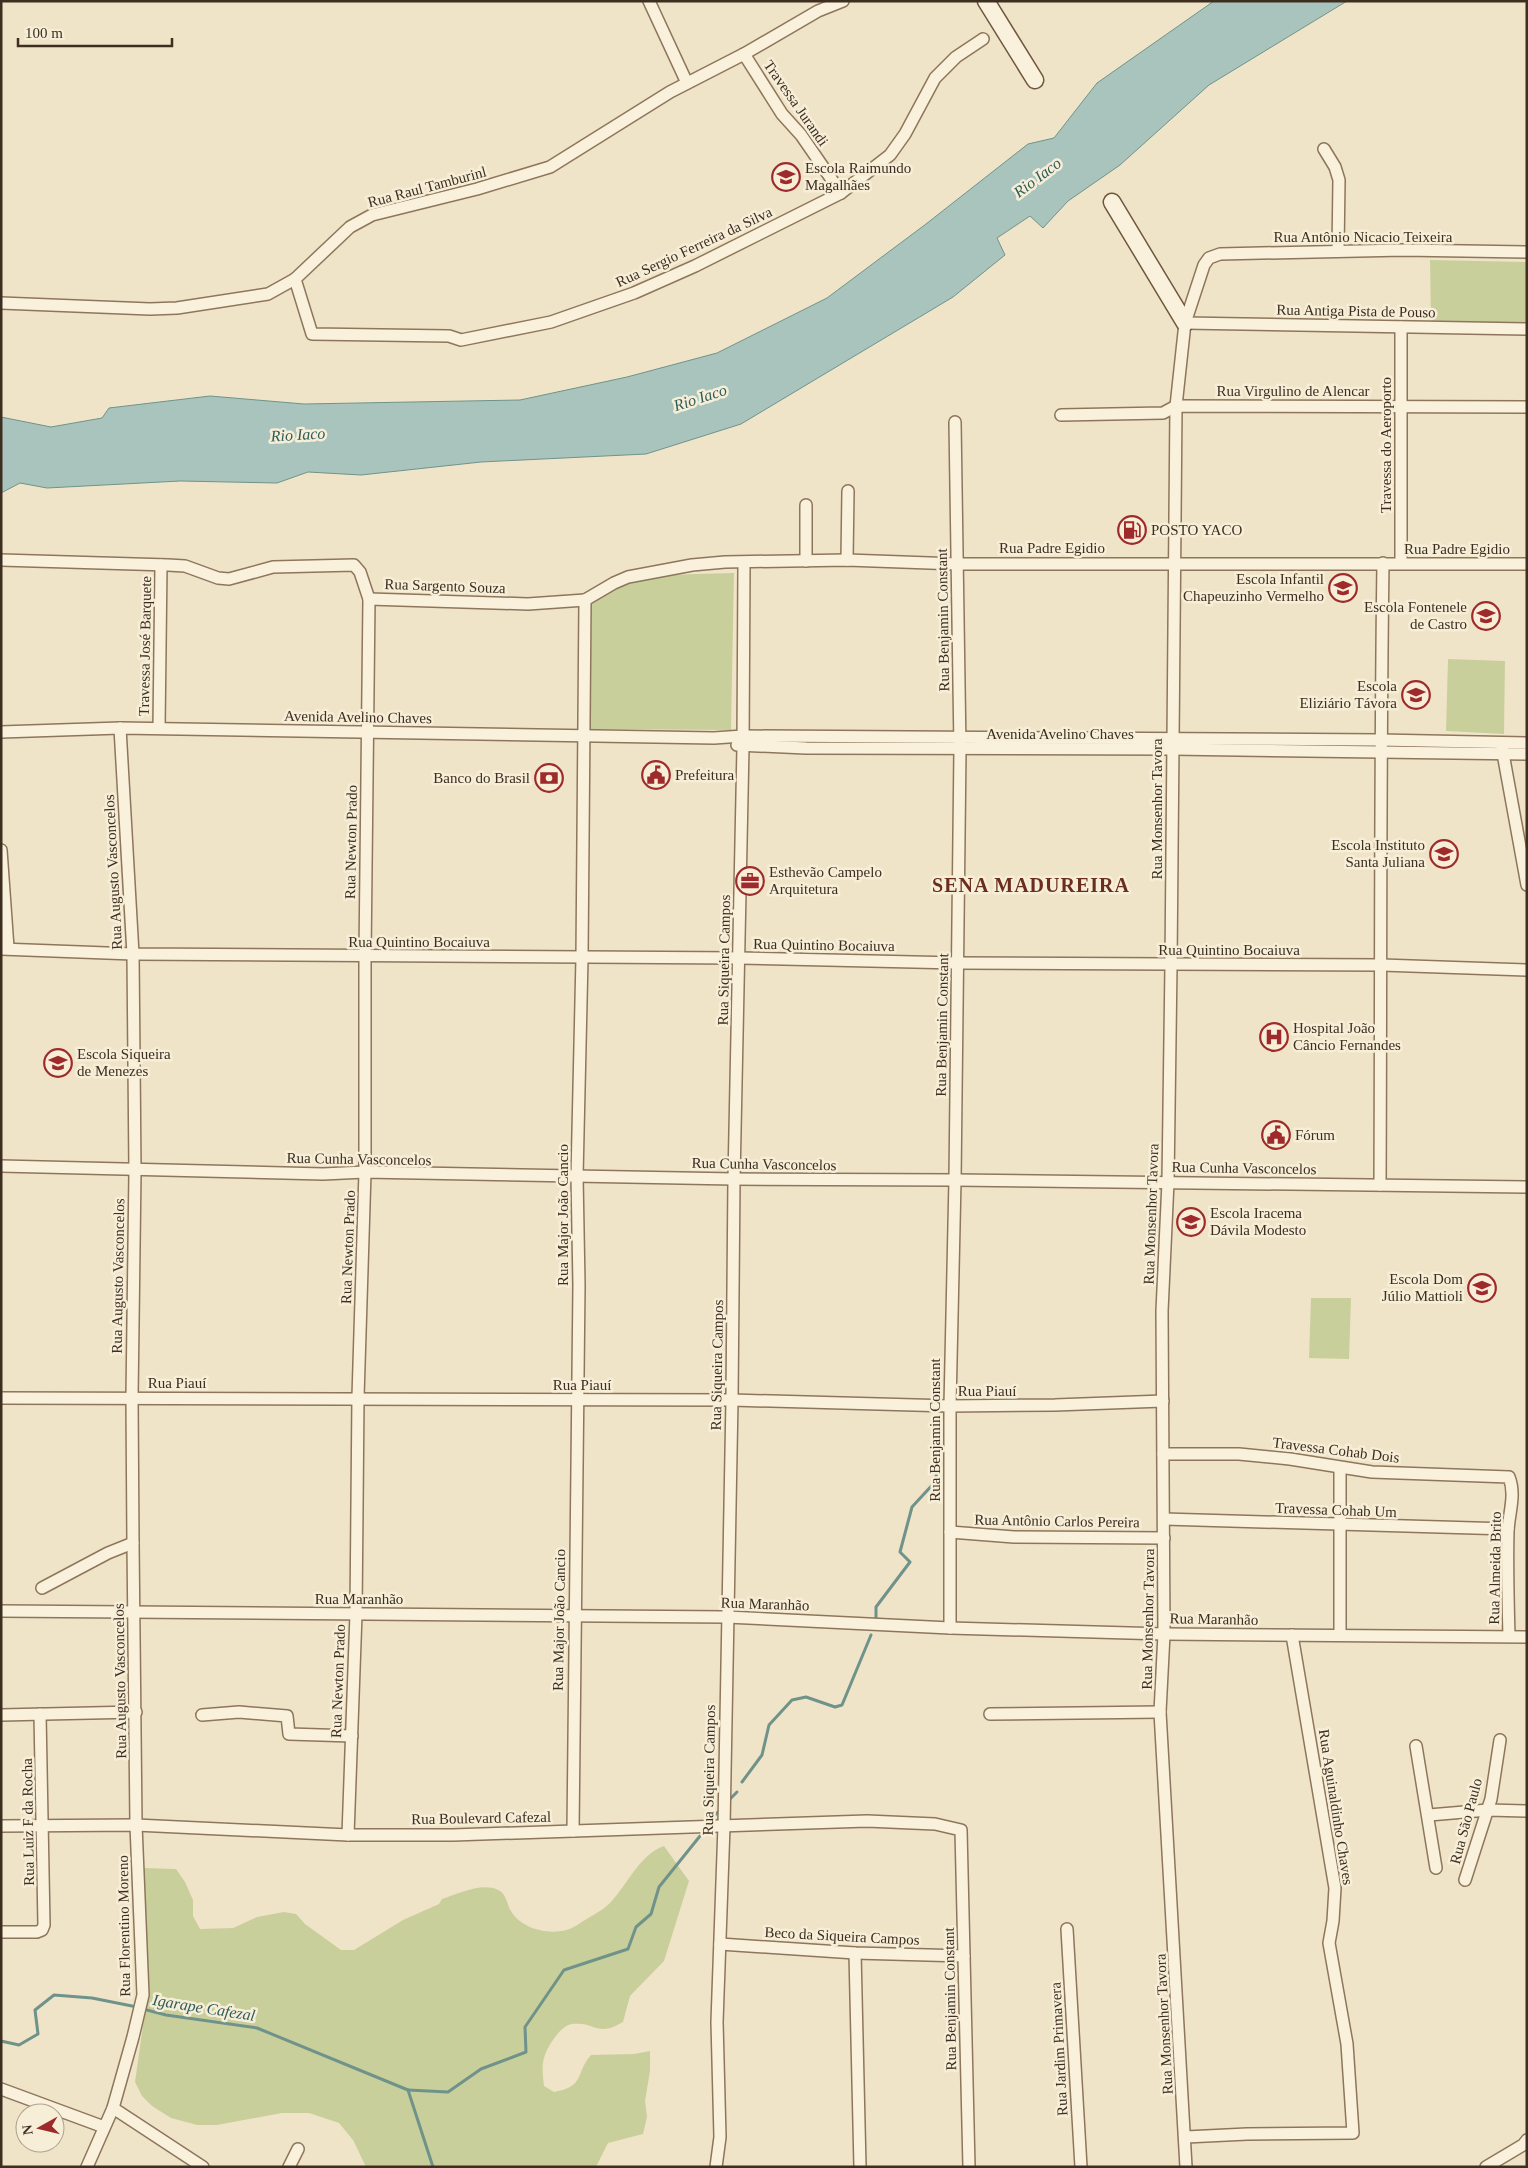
<svg xmlns="http://www.w3.org/2000/svg" width="1528" height="2168" font-family="Georgia,serif">
  <style>
    .green { fill: #c9cf9b }
    .water { fill: #a9c4bc; stroke: #6f938a }
    .lines { fill: none; stroke-linecap: round; stroke-linejoin: round }
    .stream { stroke: #6f938a; stroke-width: 3 }
    .street-casing { stroke: #8d765c; stroke-width: 14 }
    .secondary-casing { stroke: #6f573f; stroke-width: 19 }
    .street { stroke: #faf1dc; stroke-width: 11 }
    .secondary { stroke: #faf1dc; stroke-width: 16 }
    .labels { text-anchor: middle; stroke-width: 5; stroke-linejoin: round; paint-order: stroke }
    .street-label { font-size: 15px; fill: #3d2e20; stroke: #f7eed8 }
    .poi-label { font-size: 15px; fill: #3d2e20; stroke: #f7eed8; text-anchor: start }
    .water-label { font-size: 16px; font-style: italic; fill: #2f5d5a; stroke: #f7eed8 }
    .district-label { font-size: 20px; font-weight: bold; letter-spacing: 1px; fill: #6b2e1e; stroke: #f7eed8 }
  </style>
  <rect width="100%" height="100%" fill="#f0e4c8"/>
  <g class="green">
    <polygon points="1430,260 1527,262 1527,323 1431,323"/>
    <polygon points="734,573 731,730 589,729 592,600 625,581 659,575"/>
    <polygon points="1448,659 1505,661 1504,734 1446,731"/>
    <polygon points="1311,1298 1351,1298 1349,1359 1309,1358"/>
    <path d="M 664,1846 L 689,1881 L 664,1961 L 630,1996 L 623,2022 C 596,2038 596,2021 572,2024 C 561,2025 548,2046 545,2055 C 541,2065 543,2076 544,2086 L 554,2092 C 586,2086 575,2073 591,2055 L 634,2054 L 650,2051 L 650,2071 L 645,2101 L 647,2117 L 643,2134 L 608,2143 L 596,2167 L 366,2167 L 353,2140 L 339,2123 L 309,2113 L 282,2113 L 217,2125 L 197,2125 L 171,2118 L 152,2106 L 142,2096 L 135,2082 L 146,2004 L 144,1868 L 176,1869 L 185,1882 L 193,1900 L 193,1916 L 200,1929 L 233,1928 L 257,1917 L 284,1912 L 296,1914 L 305,1924 L 341,1950 L 354,1950 L 403,1920 L 439,1904 L 442,1899 C 458,1894 484,1881 500,1891 C 507,1896 507,1905 511,1911 C 520,1927 544,1934 561,1931 C 571,1930 577,1925 585,1920 C 593,1915 603,1910 610,1903 C 627,1885 640,1854 664,1846 Z"/>
  </g>
  <polygon class="water" points="1214,1 1347,1 1209,85 1120,165 1068,201 1043,228 1030,216 997,238 1005,255 953,297 741,424 646,454 481,462 361,475 308,472 277,483 180,481 47,488 20,483 1,493 1,417 51,427 102,418 109,408 210,396 304,404 520,400 627,377 717,353 827,298 926,224 1028,144 1054,138 1097,83"/>
  <g class="lines">
    <g class="stream">
      <polyline points="876,1620 876,1607 910,1562 900,1552 912,1507 935,1482 940,1456"/>
      <polyline points="742,1782 762,1755 769,1725 792,1700 806,1697 835,1707 842,1705 871,1635"/>
      <polyline points="727,1802 737,1792"/>
      <polyline points="709,1821 721,1809"/>
      <polyline points="143,2009 166,2015 257,2028 408,2090 433,2167"/>
      <polyline points="1,2041 19,2045 38,2034 35,2010 54,1995 92,1998 137,2007"/>
      <polyline points="408,2090 448,2092 481,2069 526,2052 525,2027 564,1970 628,1949 636,1927 651,1914 659,1887 700,1836"/>
    </g>
    <defs>
      <g id="street">
        <polyline points="649,1 687,83"/>
        <polyline points="744,54 782,114 801,135 841,193"/>
        <polyline points="1324,149 1335,167 1339,180 1338,251"/>
        <polyline points="295,279 312,334 449,336 461,340 551,322 634,293 695,266 841,193 890,155 905,134 935,78 956,57 983,39"/>
        <polyline points="1,303 150,309 177,308 268,294 295,279 350,227 372,215 477,189 550,167 670,92 744,54 818,11 843,1"/>
        <polyline points="1185,323 1527,329"/>
        <polyline points="1061,415 1163,413 1176,406 1527,407"/>
        <polyline points="806,505 806,561"/>
        <polyline points="1,560 168,565 185,566 218,578 229,579 273,567 354,565 360,572 369,599 365,957 365,1172 358,1397 356,1614 348,1835"/>
        <polyline points="847,560 848,491"/>
        <polyline points="1401,563 1401,327"/>
        <polyline points="369,599 528,604 585,600"/>
        <polyline points="585,600 614,583 628,577 692,565 725,562 847,560 957,564 1527,564"/>
        <polyline points="159,728 161,565"/>
        <polyline points="1,732 120,728 714,738 743,736 1380,740 1527,743"/>
        <polyline points="737,745 806,748 1172,749 1527,754"/>
        <polyline points="1502,748 1527,885"/>
        <polyline points="1,850 8,948"/>
        <polyline points="1,949 133,954 739,958 957,963 1382,965 1527,970"/>
        <polyline points="1,1166 323,1174 365,1172 734,1179 955,1180 1527,1187"/>
        <path d="M 1380,1185 C 1381,978 1380,771 1383,563"/>
        <polyline points="1,1398 732,1400 950,1406 1055,1405 1163,1401"/>
        <path d="M 1163,1454 L 1239,1454 L 1290,1459 L 1372,1472 L 1509,1477 C 1516,1495 1509,1512 1508,1531 C 1507,1566 1508,1601 1509,1636"/>
        <polyline points="1164,1519 1508,1529"/>
        <polyline points="950,1532 1014,1537 1164,1538"/>
        <polyline points="42,1588 108,1553 133,1543"/>
        <polyline points="1,1611 727,1617 950,1628 1164,1634 1527,1637"/>
        <polyline points="950,1628 950,1406 955,1180 960,749 955,422"/>
        <polyline points="1340,1635 1340,1468"/>
        <polyline points="990,1714 1160,1712"/>
        <polyline points="1,1715 136,1712"/>
        <polyline points="202,1715 239,1712 287,1716 289,1734 352,1736"/>
        <polyline points="1416,1746 1436,1868"/>
        <polyline points="1429,1815 1488,1810 1527,1811"/>
        <polyline points="1,1826 136,1825 348,1835 453,1835 867,1821 935,1824 961,1830 969,2167"/>
        <polyline points="573,1831 579,1285 577,1176 582,958 585,600"/>
        <polyline points="1465,1880 1491,1799 1500,1740"/>
        <polyline points="1067,1929 1081,2167"/>
        <polyline points="1,1932 37,1932 42,1930 44,1925 40,1714"/>
        <polyline points="720,1944 855,1953 964,1956"/>
        <polyline points="855,1953 860,2167"/>
        <polyline points="1,2089 104,2127"/>
        <polyline points="113,2108 203,2167"/>
        <polyline points="1186,2137 1247,2134 1353,2133 1347,2044 1329,1943 1333,1921 1335,1888 1292,1635"/>
        <polyline points="87,2167 113,2108 133,2037 143,1995 136,1825 133,1543 132,1398 135,1171 133,954 120,728"/>
        <polyline points="289,2167 298,2149"/>
        <polyline points="716,2167 720,2137 717,2022 724,1826 732,1400 734,1179 743,747 744,563"/>
        <polyline points="1186,2167 1160,1712 1164,1634 1162,1311 1168,1182 1171,965 1176,406 1185,323 1204,265 1209,258 1220,254 1403,250 1527,252"/>
        <polyline points="1486,2167 1523,2145 1527,2140"/>
      </g>
      <g id="secondary">
        <polyline points="986,1 1035,80"/>
        <polyline points="1112,202 1185,323"/>
      </g>
    </defs>
    <use href="#street" class="street-casing"/>
    <use href="#secondary" class="secondary-casing"/>
    <use href="#street" class="street"/>
    <use href="#secondary" class="secondary"/>
  </g>
  <defs>
    <symbol id="school-ring" viewBox="-11 -11 22 22"><circle r="9.5" fill="#f7eed8" stroke="#9e2a2b" stroke-width="1.5"/><path d="M0-5L7-2L0 1L-7-2ZM-4 1L0 2.5L4 1V4Q0 6-4 4Z" fill="#9e2a2b"/></symbol>
    <symbol id="fuel-ring" viewBox="-11 -11 22 22"><circle r="9.5" fill="#f7eed8" stroke="#9e2a2b" stroke-width="1.5"/><path d="M-5.5-6h7V0h2V4h1.3V-2.5L3-4.5l.8-.8L6-3V5H2.5V1h-1V6h-7ZM-4.2-4.7v3.2H.2V-4.7Z" fill="#9e2a2b"/></symbol>
    <symbol id="civic-ring" viewBox="-11 -11 22 22"><circle r="9.5" fill="#f7eed8" stroke="#9e2a2b" stroke-width="1.5"/><path d="M-.6-6.5H3V-4.5H.6V-3L4-1V1h2V6H-6V1h2V-1L-.6-3ZM-1.2 2.5V6h2.4V2.5Z" fill="#9e2a2b"/></symbol>
    <symbol id="bank-ring" viewBox="-11 -11 22 22"><circle r="9.5" fill="#f7eed8" stroke="#9e2a2b" stroke-width="1.5"/><path d="M-6-4H6V4H-6ZM0-2.3a2.3 2.3 0 1 0 0 4.6a2.3 2.3 0 1 0 0-4.6Z" fill="#9e2a2b"/></symbol>
    <symbol id="office-ring" viewBox="-11 -11 22 22"><circle r="9.5" fill="#f7eed8" stroke="#9e2a2b" stroke-width="1.5"/><path d="M-6-3h4V-5.5h4V-3h4V5H-6ZM-1-4.5V-3h2v-1.5ZM-6 0V1H6V0Z" fill="#9e2a2b"/></symbol>
    <symbol id="hospital-ring" viewBox="-11 -11 22 22"><circle r="9.5" fill="#f7eed8" stroke="#9e2a2b" stroke-width="1.5"/><path d="M-5-5h3v3.5h4V-5h3V5h-3V1.5h-4V5h-3Z" fill="#9e2a2b"/></symbol>
  </defs>
  <g fill-rule="evenodd">
    <use href="#school-ring" x="770" y="161" width="32" height="32"/>
    <use href="#fuel-ring" x="1116" y="514" width="32" height="32"/>
    <use href="#school-ring" x="1327" y="572" width="32" height="32"/>
    <use href="#school-ring" x="1470" y="600" width="32" height="32"/>
    <use href="#school-ring" x="1400" y="679" width="32" height="32"/>
    <use href="#civic-ring" x="640" y="759" width="32" height="32"/>
    <use href="#bank-ring" x="533" y="762" width="32" height="32"/>
    <use href="#school-ring" x="1428" y="838" width="32" height="32"/>
    <use href="#office-ring" x="734" y="865" width="32" height="32"/>
    <use href="#hospital-ring" x="1258" y="1021" width="32" height="32"/>
    <use href="#school-ring" x="42" y="1047" width="32" height="32"/>
    <use href="#civic-ring" x="1260" y="1119" width="32" height="32"/>
    <use href="#school-ring" x="1175" y="1206" width="32" height="32"/>
    <use href="#school-ring" x="1466" y="1272" width="32" height="32"/>
  </g>
  <g class="labels">
    <g class="street-label">
      <text transform="translate(796 103) rotate(55)" y="5">Travessa Jurandi</text>
      <text transform="translate(427 187) rotate(-15)" y="5">Rua Raul Tamburinl</text>
      <text x="1363" y="242">Rua Antônio Nicacio Teixeira</text>
      <text transform="translate(694 247) rotate(-25)" y="5">Rua Sergio Ferreira da Silva</text>
      <text transform="translate(1356 311) rotate(1)" y="5">Rua Antiga Pista de Pouso</text>
      <text x="1293" y="396">Rua Virgulino de Alencar</text>
      <text transform="translate(1386 445) rotate(-90)" y="5">Travessa do Aeroporto</text>
      <text x="1052" y="553">Rua Padre Egidio</text>
      <text x="1457" y="554">Rua Padre Egidio</text>
      <text transform="translate(445 586) rotate(2)" y="5">Rua Sargento Souza</text>
      <text transform="translate(943 620) rotate(-91)" y="5">Rua Benjamin Constant</text>
      <text transform="translate(145 646) rotate(-89)" y="5">Travessa José Barquete</text>
      <text transform="translate(358 717) rotate(1)" y="5">Avenida Avelino Chaves</text>
      <text x="1060" y="739">Avenida Avelino Chaves</text>
      <text transform="translate(1157 809) rotate(-90)" y="5">Rua Monsenhor Tavora</text>
      <text transform="translate(351 842) rotate(-89)" y="5">Rua Newton Prado</text>
      <text transform="translate(113 872) rotate(-93)" y="5">Rua Augusto Vasconcelos</text>
      <text x="419" y="947">Rua Quintino Bocaiuva</text>
      <text transform="translate(824 945) rotate(1)" y="5">Rua Quintino Bocaiuva</text>
      <text x="1229" y="955">Rua Quintino Bocaiuva</text>
      <text transform="translate(724 960) rotate(-89)" y="5">Rua Siqueira Campos</text>
      <text transform="translate(942 1025) rotate(-89)" y="5">Rua Benjamin Constant</text>
      <text transform="translate(359 1159) rotate(1)" y="5">Rua Cunha Vasconcelos</text>
      <text transform="translate(764 1164) rotate(1)" y="5">Rua Cunha Vasconcelos</text>
      <text transform="translate(1244 1168) rotate(1)" y="5">Rua Cunha Vasconcelos</text>
      <text transform="translate(1151 1214) rotate(-88)" y="5">Rua Monsenhor Tavora</text>
      <text transform="translate(563 1215) rotate(-90)" y="5">Rua Major João Cancio</text>
      <text transform="translate(348 1247) rotate(-88)" y="5">Rua Newton Prado</text>
      <text transform="translate(118 1276) rotate(-89)" y="5">Rua Augusto Vasconcelos</text>
      <text transform="translate(717 1365) rotate(-89)" y="5">Rua Siqueira Campos</text>
      <text x="177" y="1388">Rua Piauí</text>
      <text x="582" y="1390">Rua Piauí</text>
      <text x="987" y="1396">Rua Piauí</text>
      <text transform="translate(935 1430) rotate(-90)" y="5">Rua Benjamin Constant</text>
      <text transform="translate(1336 1450) rotate(7)" y="5">Travessa Cohab Dois</text>
      <text transform="translate(1336 1510) rotate(2)" y="5">Travessa Cohab Um</text>
      <text transform="translate(1057 1521) rotate(1)" y="5">Rua Antônio Carlos Pereira</text>
      <text transform="translate(1495 1568) rotate(-89)" y="5">Rua Almeida Brito</text>
      <text x="359" y="1604">Rua Maranhão</text>
      <text transform="translate(765 1604) rotate(2)" y="5">Rua Maranhão</text>
      <text transform="translate(1148 1619) rotate(-89)" y="5">Rua Monsenhor Tavora</text>
      <text transform="translate(1214 1619) rotate(1)" y="5">Rua Maranhão</text>
      <text transform="translate(559 1620) rotate(-89)" y="5">Rua Major João Cancio</text>
      <text transform="translate(120 1681) rotate(-91)" y="5">Rua Augusto Vasconcelos</text>
      <text transform="translate(338 1681) rotate(-88)" y="5">Rua Newton Prado</text>
      <text transform="translate(709 1770) rotate(-89)" y="5">Rua Siqueira Campos</text>
      <text transform="translate(1336 1807) rotate(81)" y="5">Rua Aguinaldinho Chaves</text>
      <text transform="translate(481 1818) rotate(-1)" y="5">Rua Boulevard Cafezal</text>
      <text transform="translate(1466 1821) rotate(-75)" y="5">Rua São Paulo</text>
      <text transform="translate(28 1822) rotate(-91)" y="5">Rua Luiz F da Rocha</text>
      <text transform="translate(124 1926) rotate(-91)" y="5">Rua Florentino Moreno</text>
      <text transform="translate(842 1936) rotate(3)" y="5">Beco da Siqueira Campos</text>
      <text transform="translate(950 1999) rotate(-91)" y="5">Rua Benjamin Constant</text>
      <text transform="translate(1164 2024) rotate(-93)" y="5">Rua Monsenhor Tavora</text>
      <text transform="translate(1059 2049) rotate(-93)" y="5">Rua Jardim Primavera</text>
    </g>
    <g class="poi-label">
      <text x="805" y="173">Escola Raimundo<tspan x="805" dy="17">Magalhães</tspan></text>
      <text x="1151" y="535">POSTO YACO</text>
      <text x="1324" y="584" text-anchor="end">Escola Infantil<tspan x="1324" dy="17">Chapeuzinho Vermelho</tspan></text>
      <text x="1467" y="612" text-anchor="end">Escola Fontenele<tspan x="1467" dy="17">de Castro</tspan></text>
      <text x="1397" y="691" text-anchor="end">Escola<tspan x="1397" dy="17">Eliziário Távora</tspan></text>
      <text x="675" y="780">Prefeitura</text>
      <text x="530" y="783" text-anchor="end">Banco do Brasil</text>
      <text x="1425" y="850" text-anchor="end">Escola Instituto<tspan x="1425" dy="17">Santa Juliana</tspan></text>
      <text x="769" y="877">Esthevão Campelo<tspan x="769" dy="17">Arquitetura</tspan></text>
      <text x="1293" y="1033">Hospital João<tspan x="1293" dy="17">Câncio Fernandes</tspan></text>
      <text x="77" y="1059">Escola Siqueira<tspan x="77" dy="17">de Menezes</tspan></text>
      <text x="1295" y="1140">Fórum</text>
      <text x="1210" y="1218">Escola Iracema<tspan x="1210" dy="17">Dávila Modesto</tspan></text>
      <text x="1463" y="1284" text-anchor="end">Escola Dom<tspan x="1463" dy="17">Júlio Mattioli</tspan></text>
    </g>
    <g class="water-label">
      <text transform="translate(1037 177) rotate(-37)" y="6">Rio Iaco</text>
      <text transform="translate(700 397) rotate(-18)" y="6">Rio Iaco</text>
      <text transform="translate(298 434) rotate(-3)" y="6">Rio Iaco</text>
      <text transform="translate(204 2007) rotate(9)" y="6">Igarape Cafezal</text>
    </g>
    <g class="district-label">
      <text x="1031" y="892">SENA MADUREIRA</text>
    </g>
  </g>
  <rect width="1528" height="2168" fill="none" stroke="#3d2e20" stroke-width="5"/>
  <g transform="translate(40 2128) rotate(262)"><circle r="24" fill="#f7eed8" stroke="#ada18e"/>
  <path d="M0-4L9 19L0 12L-9 19Z" fill="#9e2a2b"/>
  <text y="-8" font-size="14" font-weight="bold" text-anchor="middle" fill="#3d2e20">N</text>
  </g>
  <path d="M18 38v8h154v-8" fill="none" stroke="#3d2e20" stroke-width="2.5"/>
  <text x="25" y="38" font-size="15" fill="#3d2e20" stroke="#f7eed8" stroke-width="4" paint-order="stroke">100 m</text>
</svg>
